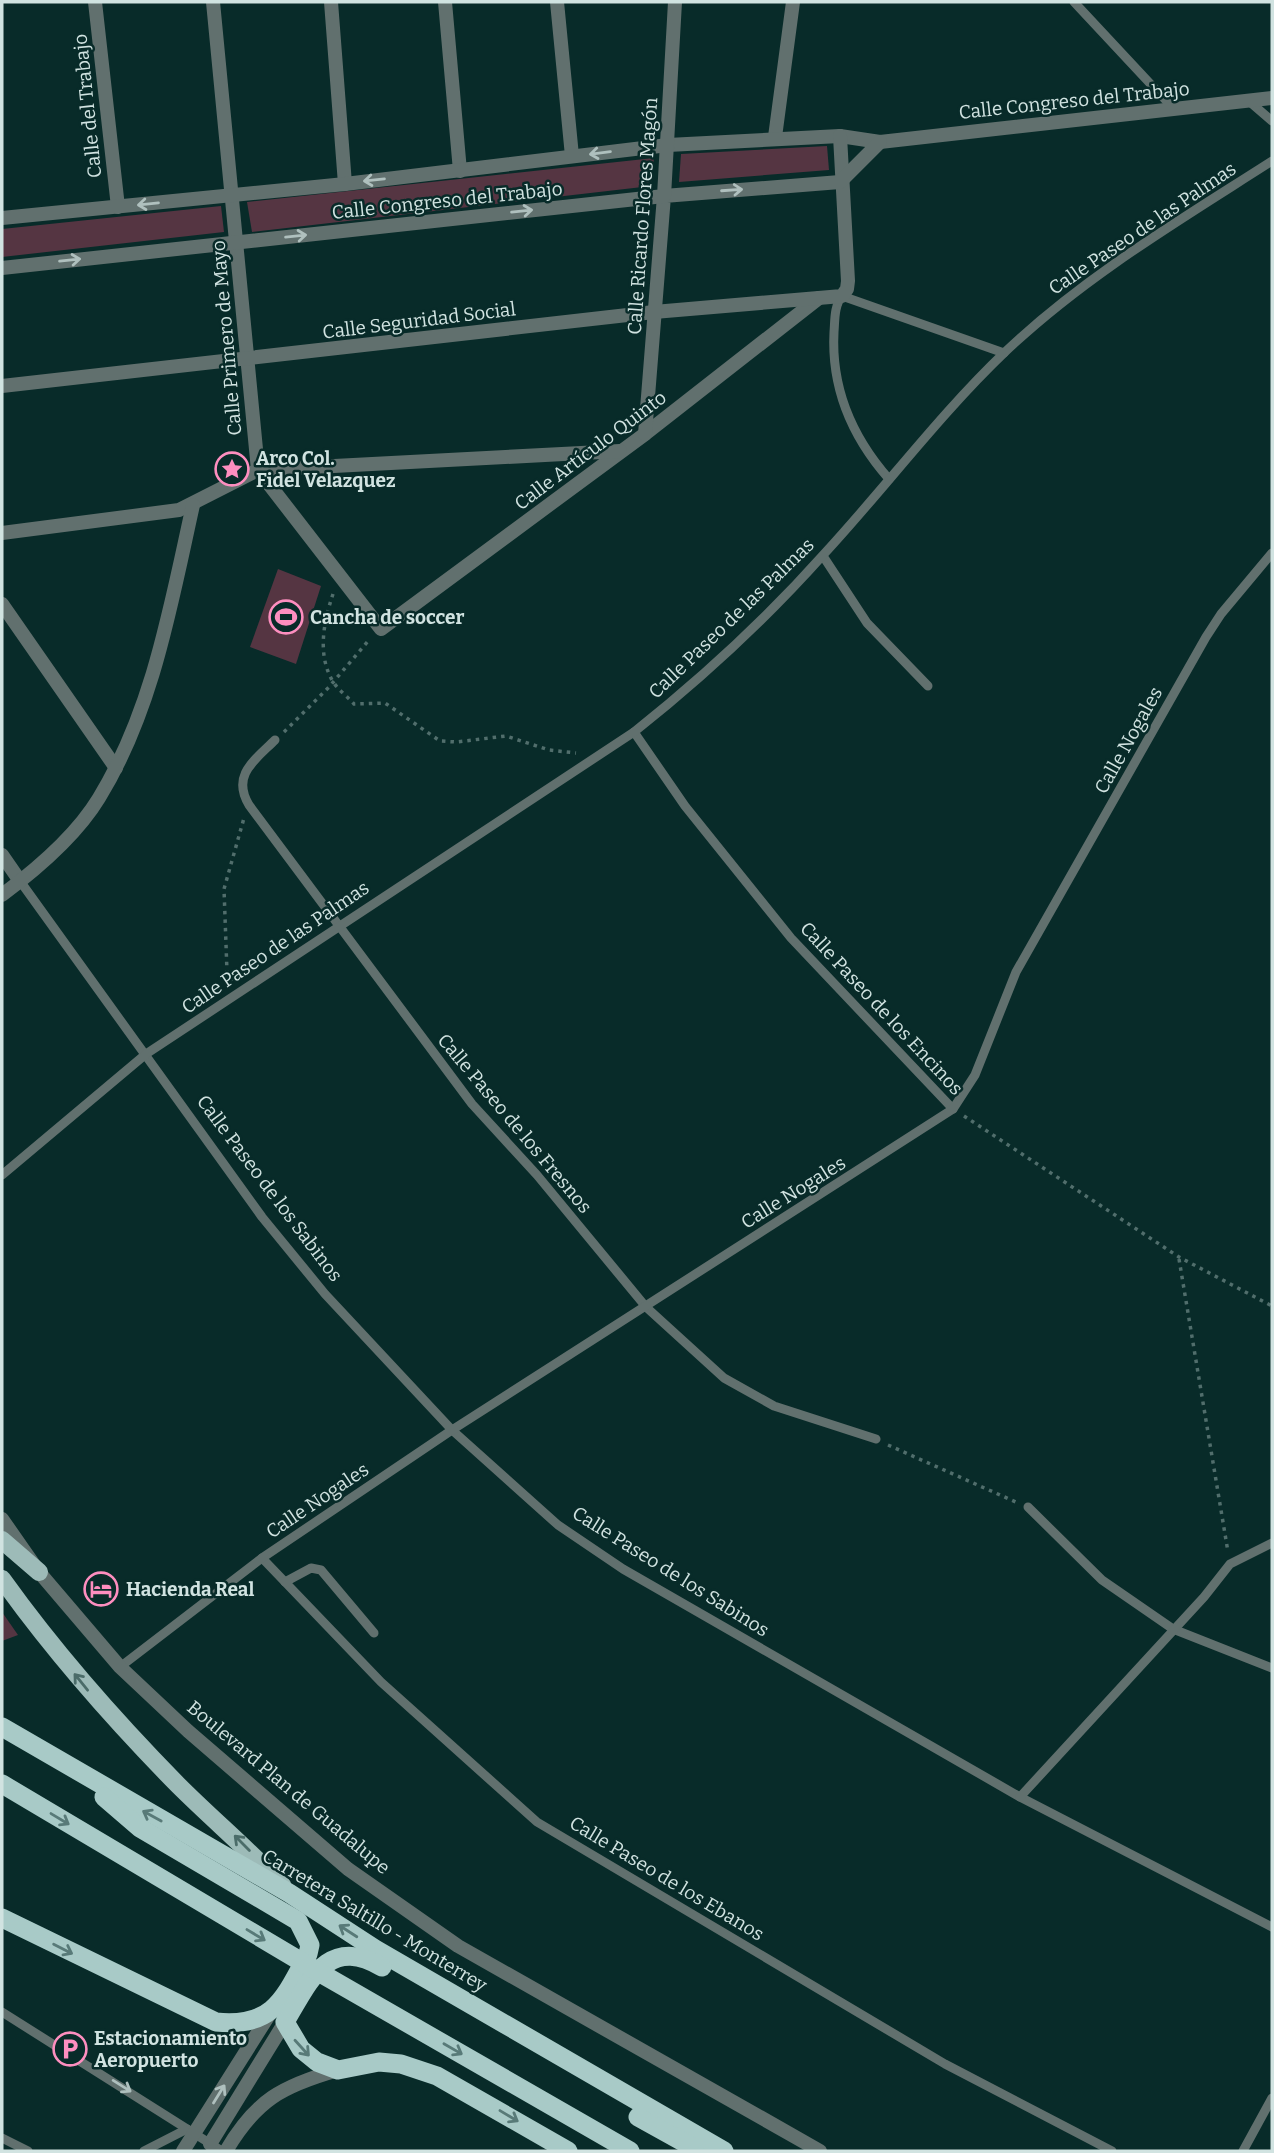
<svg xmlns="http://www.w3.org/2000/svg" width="1274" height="2153" font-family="Bitter,serif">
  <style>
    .green { fill: #553542 }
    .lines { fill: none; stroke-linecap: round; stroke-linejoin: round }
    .path { stroke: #516e6c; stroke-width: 3.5; stroke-dasharray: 3.5 5; stroke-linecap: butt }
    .service { stroke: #61706e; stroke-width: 9 }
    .minor { stroke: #61706e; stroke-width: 14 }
    .tertiary { stroke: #61706e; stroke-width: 14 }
    .primary { stroke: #9dbbb8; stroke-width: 18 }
    .trunk { stroke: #a8cac7; stroke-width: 19 }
    .trunk-bridge { stroke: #a8cac7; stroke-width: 19 }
    .oneway { stroke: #afc0be }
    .oneway2 { stroke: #4b6c69 }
    .oneway3 { stroke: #587a78 }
    .labels { text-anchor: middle; stroke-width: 5; stroke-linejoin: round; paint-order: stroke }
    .street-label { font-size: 19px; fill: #d1e3e1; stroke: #082b29 }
    .poi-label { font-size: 19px; font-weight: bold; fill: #d1e3e1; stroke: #082b29; text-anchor: start }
  </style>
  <rect width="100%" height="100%" fill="#082b29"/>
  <g class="green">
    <polygon points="827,146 829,170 679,182 681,154"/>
    <polygon points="654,158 651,186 252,232 247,202"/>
    <polygon points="221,206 224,232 2,257 2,229"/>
    <polygon points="278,569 321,586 296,664 250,647"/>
    <polygon points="2,1612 18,1635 2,1641"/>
  </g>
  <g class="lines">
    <g class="path">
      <path d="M 333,594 C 324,621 317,653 332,680 C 337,689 347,696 354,704 L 385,703 L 440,741 L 456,742 L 506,736 L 549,750 L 576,753"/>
      <polyline points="284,732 329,687 369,640"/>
      <polyline points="232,981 227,972 224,889 244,818"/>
      <polyline points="964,1116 1179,1257 1272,1306"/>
      <polyline points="1179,1259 1228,1552"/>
      <polyline points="888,1445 1018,1503"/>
    </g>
    <g class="service">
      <polyline points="1074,2 1172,107"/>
      <polyline points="1250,102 1272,121"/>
      <path d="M 889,479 C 852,437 831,389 834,332 C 835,320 834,306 842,296 L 1004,353"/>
      <polyline points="823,556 867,623 928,686"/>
      <polyline points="634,732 685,806 791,938 953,1109"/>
      <path d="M 275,740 C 255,760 231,775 249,805 L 472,1104 L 537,1175 L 646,1307 L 724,1378 L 774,1406 L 876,1439"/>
      <polyline points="20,881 262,1217 325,1294 452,1430 558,1525 623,1569 1020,1797 1272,1927"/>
      <path d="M 2,1175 L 146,1054 L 634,732 C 702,678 767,618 824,554 C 885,488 940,414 1005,352 C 1085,276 1180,220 1272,161"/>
      <polyline points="1028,1507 1102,1580 1173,1629 1272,1668"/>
      <polyline points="262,1558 381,1682 537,1822 945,2064 1112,2151"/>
      <polyline points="285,1582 311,1568 321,1570 374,1633"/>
      <polyline points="120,1667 262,1558 452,1430 953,1109 975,1075 1016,972 1206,637 1221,614 1272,553"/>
      <polyline points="1020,1797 1204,1597 1230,1564 1272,1543"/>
      <polyline points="2,2012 222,2151"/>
      <polyline points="2,2138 28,2151"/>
      <polyline points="144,2151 187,2129"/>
      <polyline points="1243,2151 1272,2098"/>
    </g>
    <g class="minor">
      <polyline points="95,2 118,207"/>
      <polyline points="213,2 258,470 381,629 645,434 819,298"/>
      <polyline points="331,2 345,184"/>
      <polyline points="445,2 460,171"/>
      <polyline points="557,2 572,156"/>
      <polyline points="775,137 793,2"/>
      <polyline points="668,145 840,136 880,142 1272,98"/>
      <polyline points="2,386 654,312 842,296 847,289 848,281 840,136"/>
      <polyline points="645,434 664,196 840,182 880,142"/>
      <polyline points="2,533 179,510 258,470 620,451"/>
      <polyline points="2,604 116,768"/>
      <polyline points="2,855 20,881"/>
      <path d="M 2,895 C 37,869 76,836 99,798 C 153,710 171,604 193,505"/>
      <polyline points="210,2144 285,2022"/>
      <polyline points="183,2151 269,2015"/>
      <path d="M 226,2151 C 256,2100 282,2086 338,2070"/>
    </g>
    <g class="tertiary">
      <polyline points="2,218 345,184 668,145"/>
      <polyline points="2,268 664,196 675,2"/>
      <polyline points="2,1519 39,1572 120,1667 188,1731 348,1869 458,1946 820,2151"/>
    </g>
    <g class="primary">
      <polyline points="2,1540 39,1572"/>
      <path d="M 2,1579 C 55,1653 114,1720 178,1785 C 212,1819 249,1850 282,1885"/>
    </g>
    <g class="trunk">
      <polyline points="2,1727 289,1893 375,1949 724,2151"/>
      <path d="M 2,1918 L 216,2022 C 273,2028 284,1999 308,1954 L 310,1945 L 298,1921 L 140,1828 L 104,1797"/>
      <path d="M 382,1967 C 328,1935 310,1980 285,2022 L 301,2049 L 317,2062 L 338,2070 L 379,2062 L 401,2064 L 437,2076 L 568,2151"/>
      <polyline points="638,2117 694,2148"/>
    </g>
    <polyline class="trunk-bridge" points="2,1784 322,1974 630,2151"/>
  </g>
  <defs><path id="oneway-shaft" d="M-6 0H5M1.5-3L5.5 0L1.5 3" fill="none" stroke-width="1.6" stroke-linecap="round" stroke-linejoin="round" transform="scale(1.75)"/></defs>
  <g class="oneway">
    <use href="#oneway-shaft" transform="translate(600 153) rotate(173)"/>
    <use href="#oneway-shaft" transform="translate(374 180) rotate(174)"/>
    <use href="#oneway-shaft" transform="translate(732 190) rotate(-4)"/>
    <use href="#oneway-shaft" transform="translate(148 204) rotate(174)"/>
    <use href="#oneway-shaft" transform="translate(522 211) rotate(-6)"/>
    <use href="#oneway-shaft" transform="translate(296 236) rotate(-6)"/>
    <use href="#oneway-shaft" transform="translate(70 260) rotate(-6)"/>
    <use href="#oneway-shaft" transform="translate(122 2086) rotate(32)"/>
    <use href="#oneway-shaft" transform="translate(219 2094) rotate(-58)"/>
  </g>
  <g class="oneway2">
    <use href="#oneway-shaft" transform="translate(81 1682) rotate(-129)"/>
    <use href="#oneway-shaft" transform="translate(242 1843) rotate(-135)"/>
  </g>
  <g class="oneway3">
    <use href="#oneway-shaft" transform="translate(152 1816) rotate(-151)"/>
    <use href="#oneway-shaft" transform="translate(60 1819) rotate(31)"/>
    <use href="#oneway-shaft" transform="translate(348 1931) rotate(-147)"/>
    <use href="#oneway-shaft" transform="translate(256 1935) rotate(31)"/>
    <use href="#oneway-shaft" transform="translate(63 1949) rotate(27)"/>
    <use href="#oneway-shaft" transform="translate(302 2048) rotate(48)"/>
    <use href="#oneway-shaft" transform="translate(453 2049) rotate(30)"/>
    <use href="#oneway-shaft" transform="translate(509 2116) rotate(31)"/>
  </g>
  <defs>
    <symbol id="sight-ring" viewBox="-11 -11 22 22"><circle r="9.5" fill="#082b29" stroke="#fd8ebf" stroke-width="1.5"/><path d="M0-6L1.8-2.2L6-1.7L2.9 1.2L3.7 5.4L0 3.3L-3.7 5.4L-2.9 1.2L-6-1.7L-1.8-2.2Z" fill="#fd8ebf"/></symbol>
    <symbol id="stadium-ring" viewBox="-11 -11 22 22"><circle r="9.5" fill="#082b29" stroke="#fd8ebf" stroke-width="1.5"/><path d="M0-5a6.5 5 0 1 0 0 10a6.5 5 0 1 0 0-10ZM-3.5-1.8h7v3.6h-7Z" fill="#fd8ebf"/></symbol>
    <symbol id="hotel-ring" viewBox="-11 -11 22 22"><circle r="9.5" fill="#082b29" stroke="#fd8ebf" stroke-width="1.5"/><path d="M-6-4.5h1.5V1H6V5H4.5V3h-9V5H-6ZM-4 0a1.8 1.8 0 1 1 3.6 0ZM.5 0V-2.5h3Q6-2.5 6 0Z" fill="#fd8ebf"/></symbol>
    <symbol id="parking-ring" viewBox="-11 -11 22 22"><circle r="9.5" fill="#082b29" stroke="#fd8ebf" stroke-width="1.5"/><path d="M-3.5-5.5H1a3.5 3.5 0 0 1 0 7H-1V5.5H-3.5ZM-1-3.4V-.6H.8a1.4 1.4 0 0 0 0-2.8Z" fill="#fd8ebf"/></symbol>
  </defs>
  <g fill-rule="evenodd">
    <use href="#sight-ring" x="213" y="450" width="38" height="38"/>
    <use href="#stadium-ring" x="267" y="598" width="38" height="38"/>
    <use href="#hotel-ring" x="82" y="1570" width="38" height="38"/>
    <use href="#parking-ring" x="51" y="2030" width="38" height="38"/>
  </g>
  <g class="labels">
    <g class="street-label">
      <text transform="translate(1074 100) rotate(-6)" y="7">Calle Congreso del Trabajo</text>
      <text transform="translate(87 106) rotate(-96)" y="7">Calle del Trabajo</text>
      <text transform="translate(447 200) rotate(-6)" y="7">Calle Congreso del Trabajo</text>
      <text transform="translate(642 216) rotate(-86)" y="7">Calle Ricardo Flores Magón</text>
      <text transform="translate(1142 228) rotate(-34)" y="7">Calle Paseo de las Palmas</text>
      <text transform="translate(419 320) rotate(-7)" y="7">Calle Seguridad Social</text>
      <text transform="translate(226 338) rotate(-95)" y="7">Calle Primero de Mayo</text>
      <text transform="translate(590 450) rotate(-37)" y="7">Calle Artículo Quinto</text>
      <text transform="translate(731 618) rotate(-44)" y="7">Calle Paseo de las Palmas</text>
      <text transform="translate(1128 740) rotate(-61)" y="7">Calle Nogales</text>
      <text transform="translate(275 947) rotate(-34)" y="7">Calle Paseo de las Palmas</text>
      <text transform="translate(882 1008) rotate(47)" y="7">Calle Paseo de los Encinos</text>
      <text transform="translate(515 1123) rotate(50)" y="7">Calle Paseo de los Fresnos</text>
      <text transform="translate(270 1188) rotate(53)" y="7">Calle Paseo de los Sabinos</text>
      <text transform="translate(793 1192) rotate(-32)" y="7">Calle Nogales</text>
      <text transform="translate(317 1500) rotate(-34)" y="7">Calle Nogales</text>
      <text transform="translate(671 1571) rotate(32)" y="7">Calle Paseo de los Sabinos</text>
      <text transform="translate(289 1787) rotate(40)" y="7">Boulevard Plan de Guadalupe</text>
      <text transform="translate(667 1878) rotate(31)" y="7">Calle Paseo de los Ebanos</text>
      <text transform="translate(375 1920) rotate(31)" y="7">Carretera Saltillo - Monterrey</text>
    </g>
    <g class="poi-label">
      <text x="256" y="465">Arco Col.<tspan x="256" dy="22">Fidel Velazquez</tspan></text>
      <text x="310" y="624">Cancha de soccer</text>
      <text x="126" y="1596">Hacienda Real</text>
      <text x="94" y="2045">Estacionamiento<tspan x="94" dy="22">Aeropuerto</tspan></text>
    </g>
  </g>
  <rect width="1274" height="2153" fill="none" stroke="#d1e3e1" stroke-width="7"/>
</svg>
